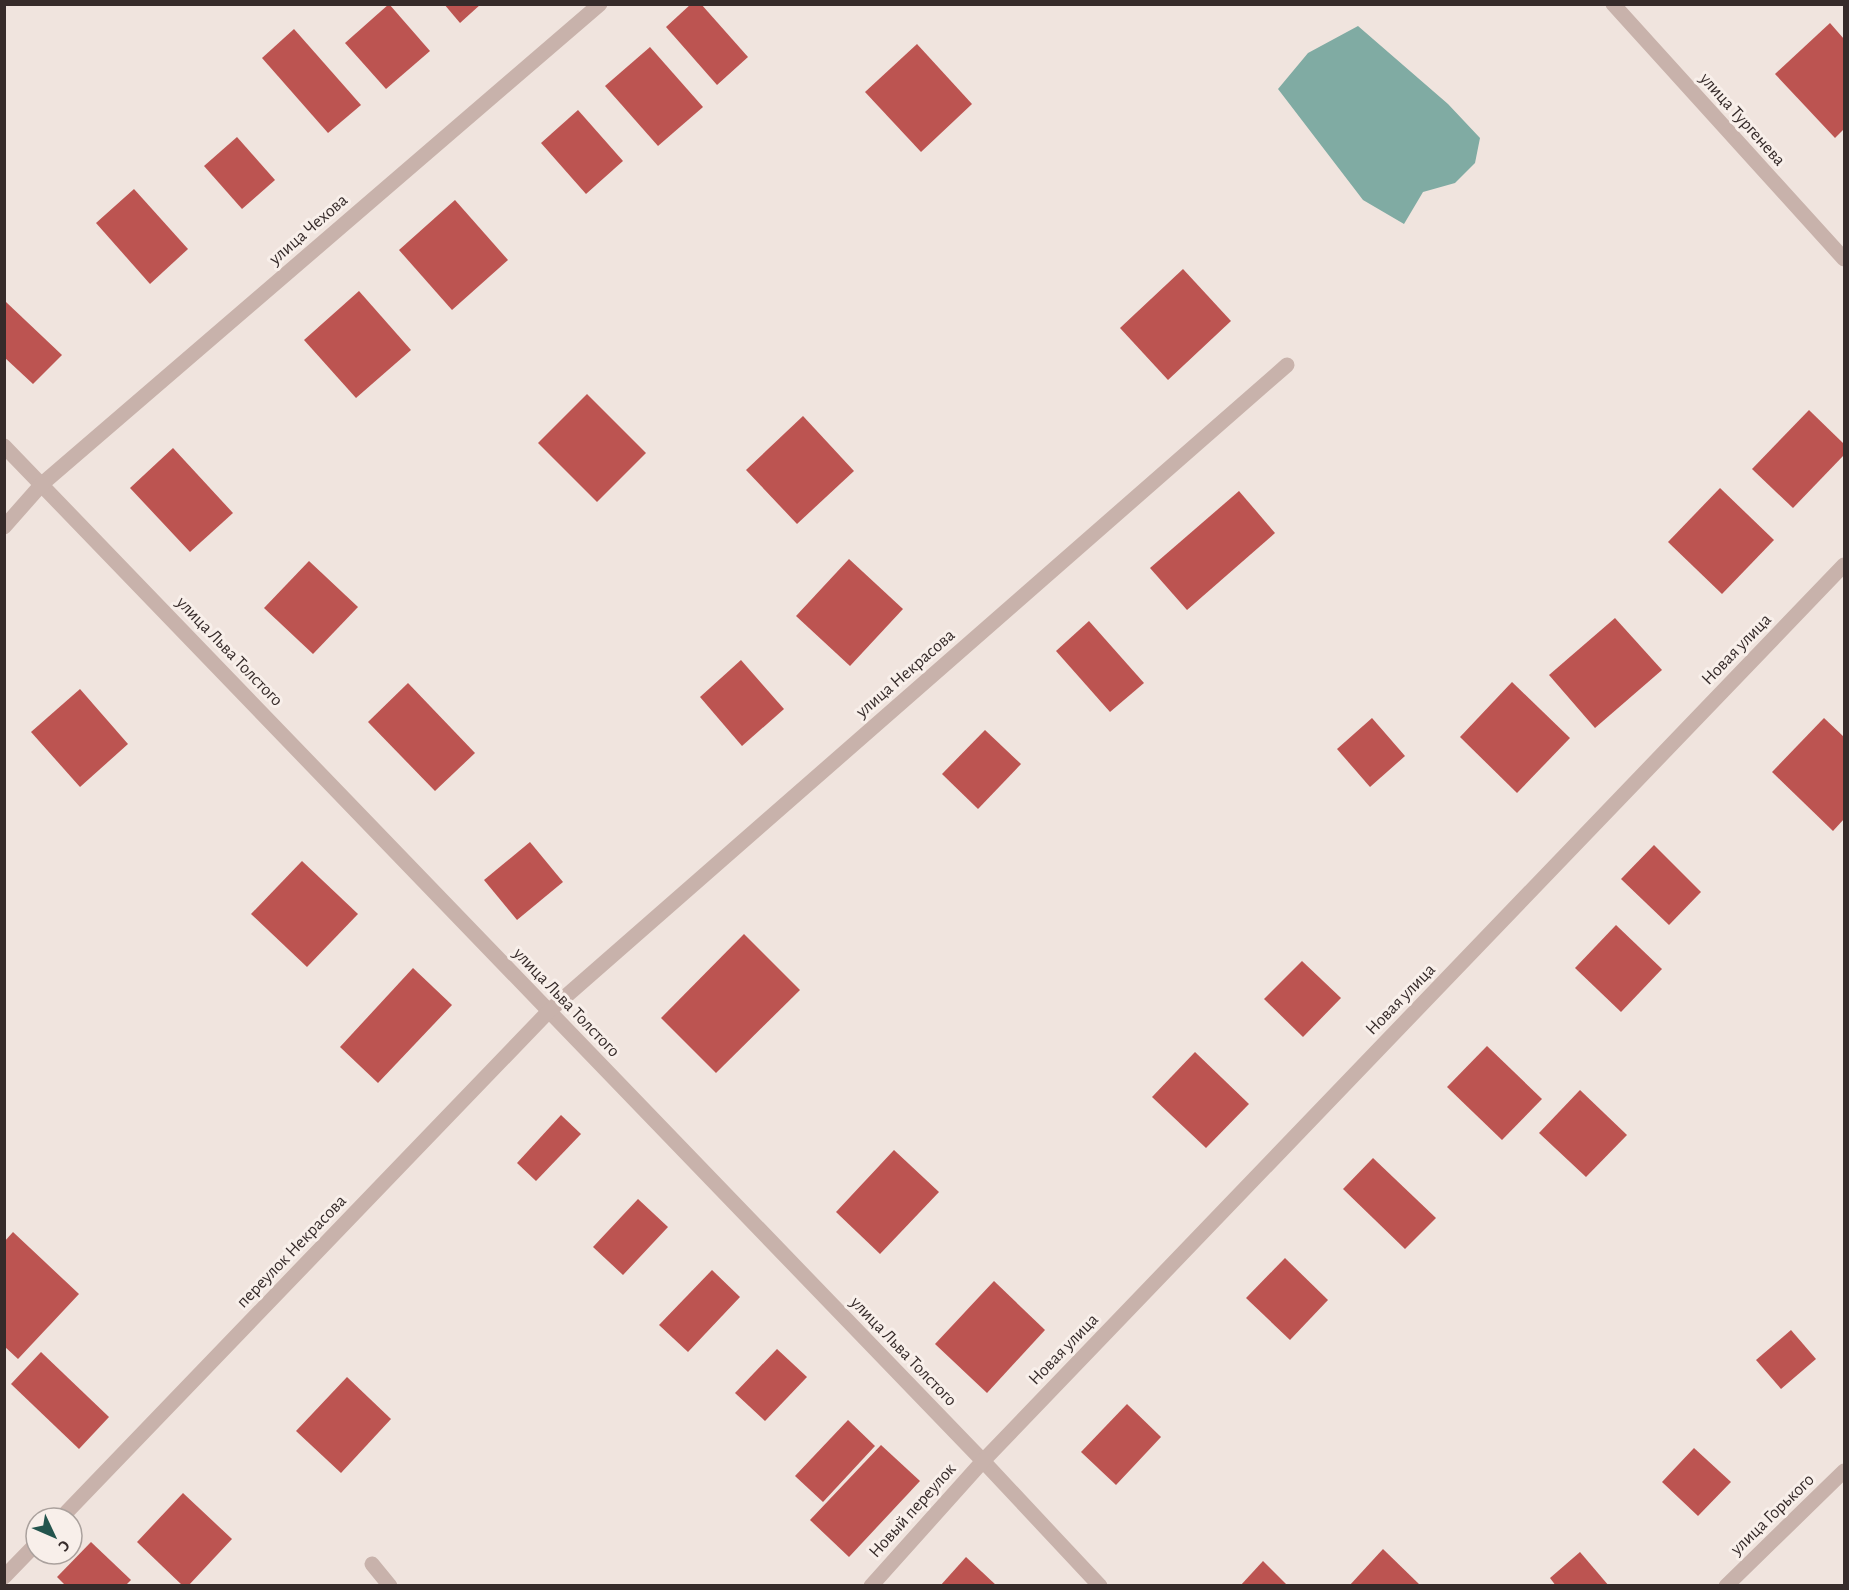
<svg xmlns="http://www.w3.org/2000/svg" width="1849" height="1590" font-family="'Alegreya Sans',sans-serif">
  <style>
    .water { fill: #80aba3 }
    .building { fill: #bc5451 }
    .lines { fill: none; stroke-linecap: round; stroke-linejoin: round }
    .minor { stroke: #c8b2ab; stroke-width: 15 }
    .labels { text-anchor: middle; stroke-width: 6; stroke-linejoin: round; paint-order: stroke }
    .street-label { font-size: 18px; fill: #362b2a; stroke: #f8efea }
  </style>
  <rect width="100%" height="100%" fill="#f0e4de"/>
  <polygon class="water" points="1358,26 1448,104 1480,138 1475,163 1455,183 1423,192 1404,224 1363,200 1278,89 1308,53"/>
  <g class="building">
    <polygon points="389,4 430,51 386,89 345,43"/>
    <polygon points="444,4 481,4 460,23"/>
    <polygon points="691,4 701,4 748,57 717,85 666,27"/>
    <polygon points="1830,23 1844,39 1844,129 1835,138 1775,74"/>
    <polygon points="294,29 361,105 328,133 262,58"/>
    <polygon points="917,44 972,104 921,152 865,92"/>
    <polygon points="650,47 703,107 658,146 605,86"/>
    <polygon points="578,110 623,161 586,194 541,143"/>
    <polygon points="237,137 275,180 242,209 204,166"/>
    <polygon points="134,189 188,249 150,284 96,223"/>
    <polygon points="455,200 508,260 452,310 399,250"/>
    <polygon points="1183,269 1231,321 1168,380 1120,328"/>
    <polygon points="359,291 411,350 356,398 304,340"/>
    <polygon points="6,302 62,355 33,384 4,357"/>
    <polygon points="587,394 646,453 597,502 538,443"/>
    <polygon points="1809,410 1844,444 1844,455 1793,508 1752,469"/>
    <polygon points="803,416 854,471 797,524 746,470"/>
    <polygon points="173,448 233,513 190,552 130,488"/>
    <polygon points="1720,488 1774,540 1722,594 1668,542"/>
    <polygon points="1239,491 1275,533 1187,610 1150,568"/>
    <polygon points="849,559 903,609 850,666 796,616"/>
    <polygon points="309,561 358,607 313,654 264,608"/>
    <polygon points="1615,618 1662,670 1595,728 1549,675"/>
    <polygon points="1089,621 1144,683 1110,712 1056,651"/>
    <polygon points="741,660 784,709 742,746 700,697"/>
    <polygon points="1512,682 1570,738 1517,793 1460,737"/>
    <polygon points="408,683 475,753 435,791 368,722"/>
    <polygon points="80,689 128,744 80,787 31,732"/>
    <polygon points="1372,718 1405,756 1370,787 1337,749"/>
    <polygon points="1824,718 1844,737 1844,819 1833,831 1772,772"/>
    <polygon points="985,730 1021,764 978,809 942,774"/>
    <polygon points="530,842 563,882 517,920 484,880"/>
    <polygon points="1654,845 1701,892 1669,925 1621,879"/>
    <polygon points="302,861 358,914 307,967 251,914"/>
    <polygon points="1616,925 1662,969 1621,1012 1575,968"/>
    <polygon points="744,934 800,990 716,1073 661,1018"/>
    <polygon points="1302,961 1341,998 1303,1037 1264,999"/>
    <polygon points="413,968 452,1005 378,1083 340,1047"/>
    <polygon points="1487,1046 1542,1099 1502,1140 1447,1087"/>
    <polygon points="1195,1052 1249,1104 1206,1148 1152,1097"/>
    <polygon points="1580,1090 1627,1135 1586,1177 1539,1133"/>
    <polygon points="561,1115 581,1134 536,1181 517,1163"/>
    <polygon points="894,1150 939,1192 880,1254 836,1212"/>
    <polygon points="1373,1158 1436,1218 1405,1249 1343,1189"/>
    <polygon points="638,1199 668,1227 623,1275 593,1247"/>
    <polygon points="13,1232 79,1294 18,1359 4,1346 4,1242"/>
    <polygon points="1285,1258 1328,1300 1290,1340 1246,1298"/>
    <polygon points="712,1270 740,1297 688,1352 659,1325"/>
    <polygon points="994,1281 1045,1330 987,1393 935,1344"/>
    <polygon points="1791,1330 1816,1359 1781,1389 1756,1360"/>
    <polygon points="777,1349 807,1377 765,1421 735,1393"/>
    <polygon points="41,1352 109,1417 79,1449 11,1384"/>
    <polygon points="347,1377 391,1419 341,1473 296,1431"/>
    <polygon points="1127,1404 1161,1437 1116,1485 1081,1452"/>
    <polygon points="848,1420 875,1446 823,1502 795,1476"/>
    <polygon points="881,1445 920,1481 849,1557 810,1520"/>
    <polygon points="1694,1448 1731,1482 1698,1516 1662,1482"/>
    <polygon points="183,1493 232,1539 188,1586 183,1586 137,1542"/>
    <polygon points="91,1542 131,1580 125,1586 66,1586 57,1577"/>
    <polygon points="1383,1549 1421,1586 1349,1586"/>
    <polygon points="1580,1552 1609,1586 1556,1586 1550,1578"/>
    <polygon points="966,1557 997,1586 940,1586"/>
    <polygon points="1263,1561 1288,1586 1240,1586"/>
  </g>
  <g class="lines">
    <g class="minor">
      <polyline points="1613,4 1844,259"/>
      <polyline points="4,446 983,1461 1100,1586"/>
      <polyline points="4,527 42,484 600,4"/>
      <polyline points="61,1518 549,1011 1287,365"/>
      <polyline points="372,1564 390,1586"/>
      <polyline points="4,1577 36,1544"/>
      <polyline points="871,1586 983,1461 1844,565"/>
      <polyline points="1726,1586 1844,1471"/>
    </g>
  </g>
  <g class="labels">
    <g class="street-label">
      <text transform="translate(1743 119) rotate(48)" y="6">улица Тургенева</text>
      <text transform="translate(308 229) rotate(-41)" y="6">улица Чехова</text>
      <text transform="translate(1736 649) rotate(-46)" y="6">Новая улица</text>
      <text transform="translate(230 651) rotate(46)" y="6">улица Льва Толстого</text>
      <text transform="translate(905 673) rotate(-41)" y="6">улица Некрасова</text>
      <text transform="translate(1400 999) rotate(-46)" y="6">Новая улица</text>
      <text transform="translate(567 1002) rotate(46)" y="6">улица Льва Толстого</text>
      <text transform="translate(291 1251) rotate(-46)" y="6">переулок Некрасова</text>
      <text transform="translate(1063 1349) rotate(-46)" y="6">Новая улица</text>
      <text transform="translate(904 1351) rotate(46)" y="6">улица Льва Толстого</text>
      <text transform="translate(912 1510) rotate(-48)" y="6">Новый переулок</text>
      <text transform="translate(1772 1514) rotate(-44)" y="6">улица Горького</text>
    </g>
  </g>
  <rect width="1849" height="1590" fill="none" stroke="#362b2a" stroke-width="12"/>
  <g transform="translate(54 1536) rotate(134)"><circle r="28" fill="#f8efea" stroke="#aaa19d" stroke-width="1.5"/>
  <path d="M0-4.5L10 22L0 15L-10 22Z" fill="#23544d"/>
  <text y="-9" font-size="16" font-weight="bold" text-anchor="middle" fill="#362b2a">С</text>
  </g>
</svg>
